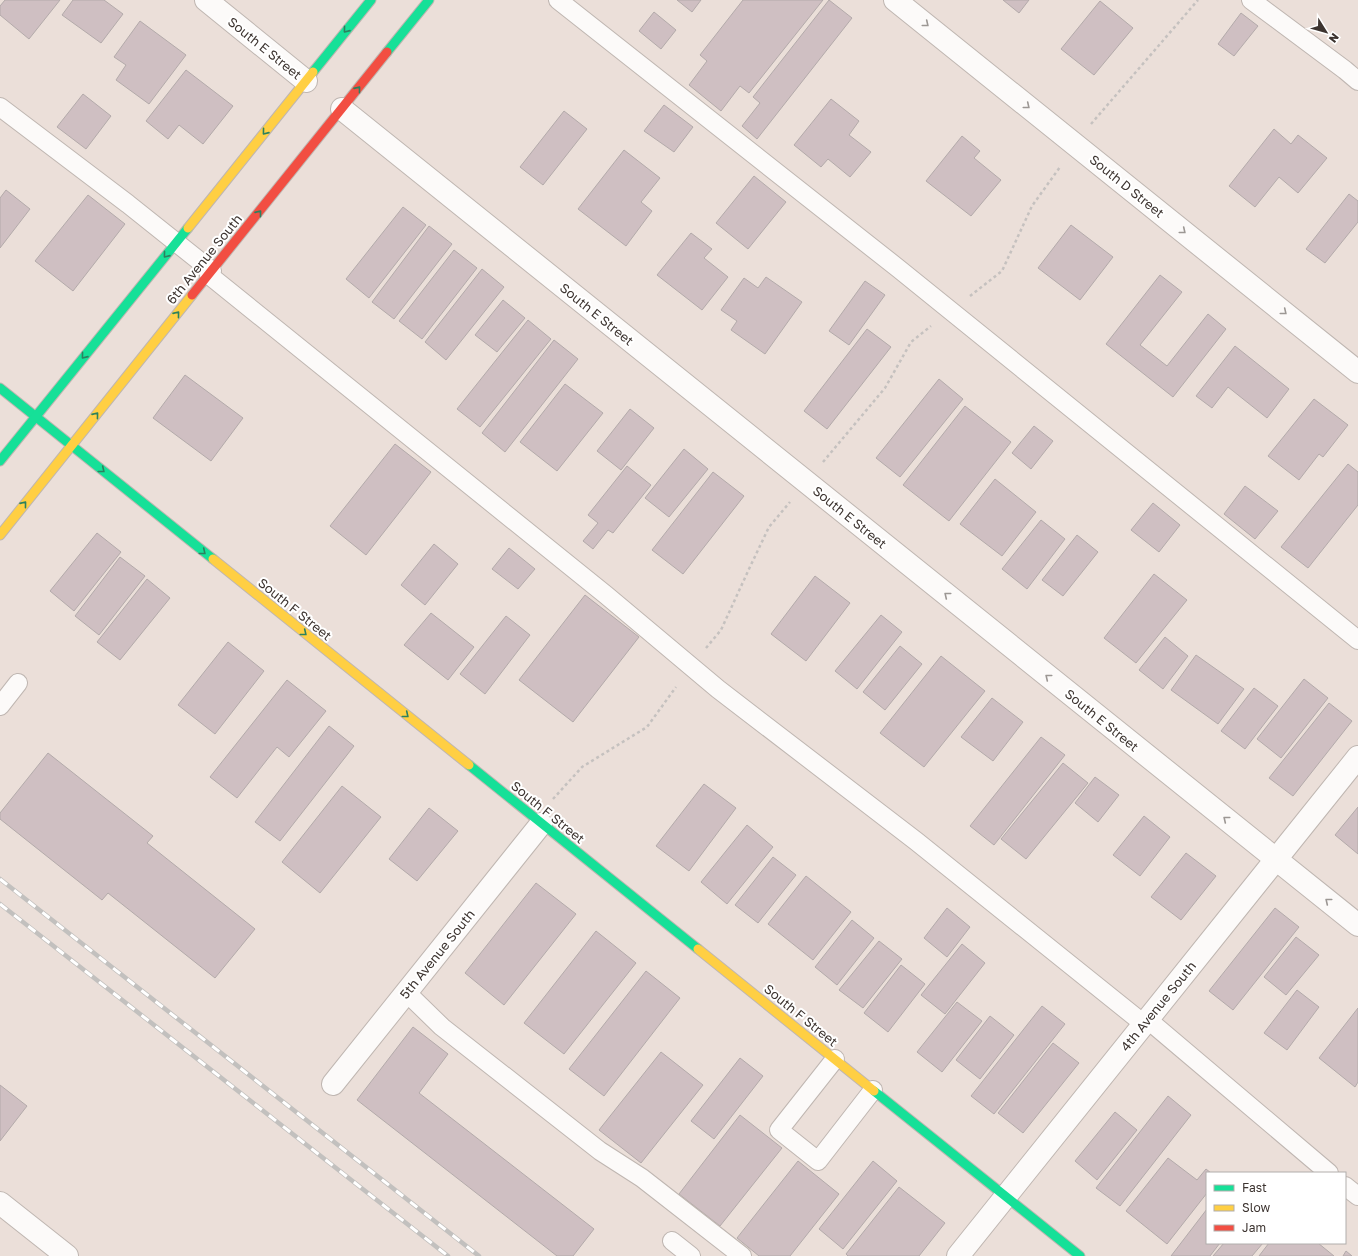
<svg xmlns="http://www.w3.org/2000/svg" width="1358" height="1256" font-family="'Golos Text',sans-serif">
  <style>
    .building { fill: #cfbfc2; stroke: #b3aaaa }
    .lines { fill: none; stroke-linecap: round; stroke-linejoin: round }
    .lane-casing { stroke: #bfb6b1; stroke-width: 20 }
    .street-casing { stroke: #bfb6b1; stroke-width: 24 }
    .fast-casing { stroke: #bfb6b1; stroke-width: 11 }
    .slow-casing { stroke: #bfb6b1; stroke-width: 11 }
    .jam-casing { stroke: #bfb6b1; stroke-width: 11 }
    .path { stroke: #c5c1bf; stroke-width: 2.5; stroke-dasharray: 3 3; stroke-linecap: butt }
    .lane { stroke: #fcfaf9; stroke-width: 18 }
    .street { stroke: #fcfaf9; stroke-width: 22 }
    .fast { stroke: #16e098; stroke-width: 9 }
    .slow { stroke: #ffcf43; stroke-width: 9 }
    .jam { stroke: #f24e42; stroke-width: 9 }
    .rail-casing { stroke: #c2c0be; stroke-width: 4.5 }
    .rail { stroke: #fff; stroke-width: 3; stroke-dasharray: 9; stroke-linecap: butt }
    .oneway { stroke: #9c9794 }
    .oneway2 { stroke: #2b815f }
    .labels { text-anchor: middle; stroke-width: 4; stroke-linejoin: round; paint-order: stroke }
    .street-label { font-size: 13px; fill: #3d3430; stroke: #fff }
  </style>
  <rect width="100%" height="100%" fill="#ebdfd9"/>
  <g class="building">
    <polygon points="5,0 60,0 29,39 0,15 0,6"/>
    <polygon points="73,0 104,0 123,14 101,43 62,15"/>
    <polygon points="677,0 701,0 692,12"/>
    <polygon points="743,0 823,0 749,93 740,86 721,111 689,85 707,61 700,55"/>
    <polygon points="829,0 852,18 757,139 742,126 760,103 753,97"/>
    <polygon points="1003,0 1029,0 1019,13"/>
    <polygon points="1100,1 1133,28 1094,75 1061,49"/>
    <polygon points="654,12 676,30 661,49 639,31"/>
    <polygon points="1241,13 1258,26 1234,56 1218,44"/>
    <polygon points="140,21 186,55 149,104 116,80 126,65 114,57"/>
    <polygon points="186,70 233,106 203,144 179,125 168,139 146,121"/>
    <polygon points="83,94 111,116 86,149 57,127"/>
    <polygon points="831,99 859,121 849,135 871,152 850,177 828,159 821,167 794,145"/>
    <polygon points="664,105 693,127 674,152 644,131"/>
    <polygon points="564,111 587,129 543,185 520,167"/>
    <polygon points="1274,129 1291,144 1298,135 1327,158 1298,193 1279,177 1255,207 1229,186"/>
    <polygon points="962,136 980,151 974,158 1001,180 971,216 926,181"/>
    <polygon points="624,150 660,178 641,202 652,211 626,246 578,209"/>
    <polygon points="754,176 786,202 748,249 716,223"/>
    <polygon points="6,190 30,209 0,248 0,198"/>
    <polygon points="1349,194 1358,201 1358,222 1325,263 1306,249"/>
    <polygon points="88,195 125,224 73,291 35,261"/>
    <polygon points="403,207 426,225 369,298 346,279"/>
    <polygon points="1071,225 1113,257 1080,300 1038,268"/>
    <polygon points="429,226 452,244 394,319 372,302"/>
    <polygon points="691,233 712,249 704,258 728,277 702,310 657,275"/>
    <polygon points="454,250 477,268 422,339 399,321"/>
    <polygon points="482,269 504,287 446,360 425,342"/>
    <polygon points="1160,275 1182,292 1140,345 1167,366 1208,314 1226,329 1173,397 1106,344"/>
    <polygon points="766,277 802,302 765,354 731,330 737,321 721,310 744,278 758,288"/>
    <polygon points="865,281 885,295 849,345 829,331"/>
    <polygon points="503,300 525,318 497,352 475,335"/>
    <polygon points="528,320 551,339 480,427 457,409"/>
    <polygon points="867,329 891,347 827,429 804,411"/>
    <polygon points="554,340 578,359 505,452 482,433"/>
    <polygon points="1235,346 1289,389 1267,418 1228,387 1212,408 1196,396"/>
    <polygon points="185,375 243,418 211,461 153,418"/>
    <polygon points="939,379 963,399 900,477 876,458"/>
    <polygon points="565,384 603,413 557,471 520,442"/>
    <polygon points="1314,399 1348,425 1323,457 1319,454 1299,480 1268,456"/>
    <polygon points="965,406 1011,442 949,521 903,485"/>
    <polygon points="630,409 654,428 621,470 597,451"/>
    <polygon points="1034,426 1053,441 1031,469 1012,453"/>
    <polygon points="395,444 431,472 366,555 330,526"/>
    <polygon points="684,449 708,469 669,517 645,498"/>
    <polygon points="1348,464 1358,472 1358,505 1308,568 1281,547"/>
    <polygon points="627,466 651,485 613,533 608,530 593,549 583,541 598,523 588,515"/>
    <polygon points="713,472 744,496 683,574 652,550"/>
    <polygon points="995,479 1036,512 1002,556 960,524"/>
    <polygon points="1245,486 1278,511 1255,539 1224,514"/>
    <polygon points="1153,503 1180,525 1159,552 1131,530"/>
    <polygon points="1041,520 1065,539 1027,589 1002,569"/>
    <polygon points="97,533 121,552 74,611 50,591"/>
    <polygon points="1077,535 1098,552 1063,596 1042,580"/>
    <polygon points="434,544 458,564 425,605 401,585"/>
    <polygon points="509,548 535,569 518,589 492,569"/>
    <polygon points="120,557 145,576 99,635 75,616"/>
    <polygon points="1154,574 1187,600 1136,663 1104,638"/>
    <polygon points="815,576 850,603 806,661 771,634"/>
    <polygon points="147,579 170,598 120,660 97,642"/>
    <polygon points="585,595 639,637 573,722 519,680"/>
    <polygon points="431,613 474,647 448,680 404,645"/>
    <polygon points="881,615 902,632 857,689 835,671"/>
    <polygon points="506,616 530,635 485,694 460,674"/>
    <polygon points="1165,637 1188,656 1163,689 1139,670"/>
    <polygon points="228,642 264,671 215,734 178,705"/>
    <polygon points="900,646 922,664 885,710 863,692"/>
    <polygon points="1196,655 1244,689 1218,724 1171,690"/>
    <polygon points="941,656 985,691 924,767 880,733"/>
    <polygon points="1304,679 1328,698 1281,758 1257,739"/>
    <polygon points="287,680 326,711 289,757 277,747 237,798 210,777"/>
    <polygon points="1254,688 1278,706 1245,749 1221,731"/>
    <polygon points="992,698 1023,722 993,761 961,737"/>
    <polygon points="1329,703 1352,721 1293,796 1269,778"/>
    <polygon points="329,726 354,746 280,841 255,822"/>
    <polygon points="1041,737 1065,755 994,845 970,826"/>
    <polygon points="48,753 153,836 147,843 255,929 215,978 108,893 102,900 0,819 0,813"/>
    <polygon points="1063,763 1088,783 1026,859 1001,839"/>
    <polygon points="1095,777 1119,795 1098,822 1075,803"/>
    <polygon points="704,784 736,808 689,871 656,846"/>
    <polygon points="342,786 381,817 320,893 282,862"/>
    <polygon points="1358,807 1358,854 1335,835"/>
    <polygon points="429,808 458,831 417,881 389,859"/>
    <polygon points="1144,816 1170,837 1140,876 1113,855"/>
    <polygon points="747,825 773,847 727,904 701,882"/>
    <polygon points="1186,853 1216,876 1181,920 1151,897"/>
    <polygon points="773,857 796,875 758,923 735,905"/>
    <polygon points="806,876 851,912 813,960 768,924"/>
    <polygon points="536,883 576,914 504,1005 465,973"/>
    <polygon points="947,908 970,927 947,957 924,938"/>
    <polygon points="1275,908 1299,927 1233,1010 1209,991"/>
    <polygon points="852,920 874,938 837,985 815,967"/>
    <polygon points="596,931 636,963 564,1054 524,1023"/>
    <polygon points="1296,937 1319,955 1286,995 1264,977"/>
    <polygon points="879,941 902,959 863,1008 839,990"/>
    <polygon points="962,944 985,963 945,1014 921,995"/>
    <polygon points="901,965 925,984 888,1032 864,1013"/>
    <polygon points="646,971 680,998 604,1096 569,1069"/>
    <polygon points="1297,990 1319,1007 1287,1050 1264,1033"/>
    <polygon points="957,1002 982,1021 942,1072 917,1052"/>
    <polygon points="1042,1006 1065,1024 994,1114 971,1096"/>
    <polygon points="1358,1008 1358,1082 1355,1087 1319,1058"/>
    <polygon points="990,1016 1014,1035 980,1079 956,1060"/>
    <polygon points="413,1027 448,1054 419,1093 594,1229 573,1256 557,1256 357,1100"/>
    <polygon points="1053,1043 1079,1063 1023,1133 998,1113"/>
    <polygon points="661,1052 703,1085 641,1163 599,1130"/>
    <polygon points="740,1058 763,1076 714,1139 691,1121"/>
    <polygon points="0,1085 27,1106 0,1141"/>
    <polygon points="1168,1096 1191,1115 1120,1206 1096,1188"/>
    <polygon points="1115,1112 1137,1130 1097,1180 1075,1161"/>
    <polygon points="740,1115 782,1148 720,1226 679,1194"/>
    <polygon points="1168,1158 1197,1180 1206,1169 1211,1173 1207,1173 1207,1193 1167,1244 1126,1211"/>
    <polygon points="798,1161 839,1194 790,1256 759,1256 737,1238"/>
    <polygon points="873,1161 897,1181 843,1249 819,1229"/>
    <polygon points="899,1187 945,1223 919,1256 848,1256 846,1254"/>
    <polygon points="1207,1209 1207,1243 1220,1243 1210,1256 1171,1256"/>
    <polygon points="1224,1243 1263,1243 1252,1256 1213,1256"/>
    <polygon points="1269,1243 1318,1243 1334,1256 1259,1256"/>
    <polygon points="1346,1251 1352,1256 1343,1256"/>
  </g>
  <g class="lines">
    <defs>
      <g id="lane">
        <polyline points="558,0 899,269 1358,640"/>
        <polyline points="1251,0 1345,70 1358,81"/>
        <polyline points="0,107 128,204 212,271"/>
        <polyline points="209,275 606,595 718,689 916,841 1144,1024"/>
        <polyline points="0,706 18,683"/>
        <polyline points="406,992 442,1027 600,1151 642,1178 742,1256"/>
        <polyline points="1147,1019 1329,1173"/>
        <polyline points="835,1059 779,1130 818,1161 873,1090"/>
        <polyline points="1345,1186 1358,1196"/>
        <polyline points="672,1241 691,1256"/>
      </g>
      <g id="street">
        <polyline points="206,0 306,81"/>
        <polyline points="895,0 1358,372"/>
        <polyline points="342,109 1358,925"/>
        <polyline points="333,1084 541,824"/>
        <polyline points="0,1203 67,1256"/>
        <polyline points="958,1256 1358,757"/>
      </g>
      <g id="fast">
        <polyline points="387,52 429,0"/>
        <polyline points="313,72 371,0"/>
        <polyline points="0,388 213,559"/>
        <polyline points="0,461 188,228"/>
        <polyline points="469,765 698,949"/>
        <polyline points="874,1091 1080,1256"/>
      </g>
      <g id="slow">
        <polyline points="188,228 313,72"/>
        <polyline points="0,535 192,295"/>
        <polyline points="213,559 469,765"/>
        <polyline points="698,949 874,1091"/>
      </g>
      <polyline id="jam" points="192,295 387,52"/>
    </defs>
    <use href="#lane" class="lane-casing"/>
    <use href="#street" class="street-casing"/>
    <use href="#fast" class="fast-casing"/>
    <use href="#slow" class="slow-casing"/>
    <use href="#jam" class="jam-casing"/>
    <g class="path">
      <polyline points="1091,124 1198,0"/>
      <polyline points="970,296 1002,271 1032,206 1060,167"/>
      <polyline points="823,462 885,388 911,342 931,326"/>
      <polyline points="706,648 721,630 749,569 769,527 790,502"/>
      <polyline points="553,799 582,767 647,727 676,687"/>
    </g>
    <use href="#lane" class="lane"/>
    <use href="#street" class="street"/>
    <use href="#fast" class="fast"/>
    <use href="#slow" class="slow"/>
    <use href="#jam" class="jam"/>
    <defs>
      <g id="rail">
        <polyline points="0,879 479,1256"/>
        <polyline points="0,904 448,1256"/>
      </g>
    </defs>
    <use href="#rail" class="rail-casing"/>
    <use href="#rail" class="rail"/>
  </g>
  <defs><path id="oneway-chevron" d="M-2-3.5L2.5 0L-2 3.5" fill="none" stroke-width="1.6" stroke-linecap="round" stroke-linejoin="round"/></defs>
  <g class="oneway">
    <use href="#oneway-chevron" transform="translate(926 24) rotate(39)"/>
    <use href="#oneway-chevron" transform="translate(1027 106) rotate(39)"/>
    <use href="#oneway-chevron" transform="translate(1183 231) rotate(39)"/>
    <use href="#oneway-chevron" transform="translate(1284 312) rotate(39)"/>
    <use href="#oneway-chevron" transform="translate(947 595) rotate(-141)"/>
    <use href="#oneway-chevron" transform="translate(1048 677) rotate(-141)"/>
    <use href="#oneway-chevron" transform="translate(1226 819) rotate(-141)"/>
    <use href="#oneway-chevron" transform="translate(1328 901) rotate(-141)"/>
  </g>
  <g class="oneway2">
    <use href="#oneway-chevron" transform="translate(346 30) rotate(129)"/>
    <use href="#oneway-chevron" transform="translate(358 89) rotate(-51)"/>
    <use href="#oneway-chevron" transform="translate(265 132) rotate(129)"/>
    <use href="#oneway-chevron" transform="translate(259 213) rotate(-51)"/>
    <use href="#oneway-chevron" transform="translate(166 255) rotate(129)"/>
    <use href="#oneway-chevron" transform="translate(177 314) rotate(-51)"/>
    <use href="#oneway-chevron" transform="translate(84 356) rotate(129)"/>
    <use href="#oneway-chevron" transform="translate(96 415) rotate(-51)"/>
    <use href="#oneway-chevron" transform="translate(102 470) rotate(39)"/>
    <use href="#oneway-chevron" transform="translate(24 504) rotate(-51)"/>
    <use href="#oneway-chevron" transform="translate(203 552) rotate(39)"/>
    <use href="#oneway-chevron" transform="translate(304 633) rotate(39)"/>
    <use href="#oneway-chevron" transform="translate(406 715) rotate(39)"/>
  </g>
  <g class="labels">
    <g class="street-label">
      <text transform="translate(265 48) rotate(39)" y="5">South E Street</text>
      <text transform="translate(1127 186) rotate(39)" y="5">South D Street</text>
      <text transform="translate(204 259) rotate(-51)" y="5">6th Avenue South</text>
      <text transform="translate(597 314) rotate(39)" y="5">South E Street</text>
      <text transform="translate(850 517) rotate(39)" y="5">South E Street</text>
      <text transform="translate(295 609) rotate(39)" y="5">South F Street</text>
      <text transform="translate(1102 720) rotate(39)" y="5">South E Street</text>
      <text transform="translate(548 812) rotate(39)" y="5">South F Street</text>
      <text transform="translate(437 954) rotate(-51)" y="5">5th Avenue South</text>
      <text transform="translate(1158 1006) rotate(-51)" y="5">4th Avenue South</text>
      <text transform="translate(801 1015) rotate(39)" y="5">South F Street</text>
    </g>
  </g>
  <rect x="1206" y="1172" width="140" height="72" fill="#ffffff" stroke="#b1aeac"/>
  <rect x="1214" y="1185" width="20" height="6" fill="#16e098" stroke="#b1aeac"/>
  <text x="1242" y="1192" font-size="12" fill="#3d3430">Fast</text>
  <rect x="1214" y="1205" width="20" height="6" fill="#ffcf43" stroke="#b1aeac"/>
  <text x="1242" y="1212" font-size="12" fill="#3d3430">Slow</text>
  <rect x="1214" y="1225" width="20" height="6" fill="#f24e42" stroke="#b1aeac"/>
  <text x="1242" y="1232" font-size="12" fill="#3d3430">Jam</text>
  <g transform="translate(1326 32) rotate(127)" stroke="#ffffff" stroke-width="3" paint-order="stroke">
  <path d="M0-3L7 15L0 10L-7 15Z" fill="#3d3430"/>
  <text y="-6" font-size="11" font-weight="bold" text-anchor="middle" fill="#3d3430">N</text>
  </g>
</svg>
